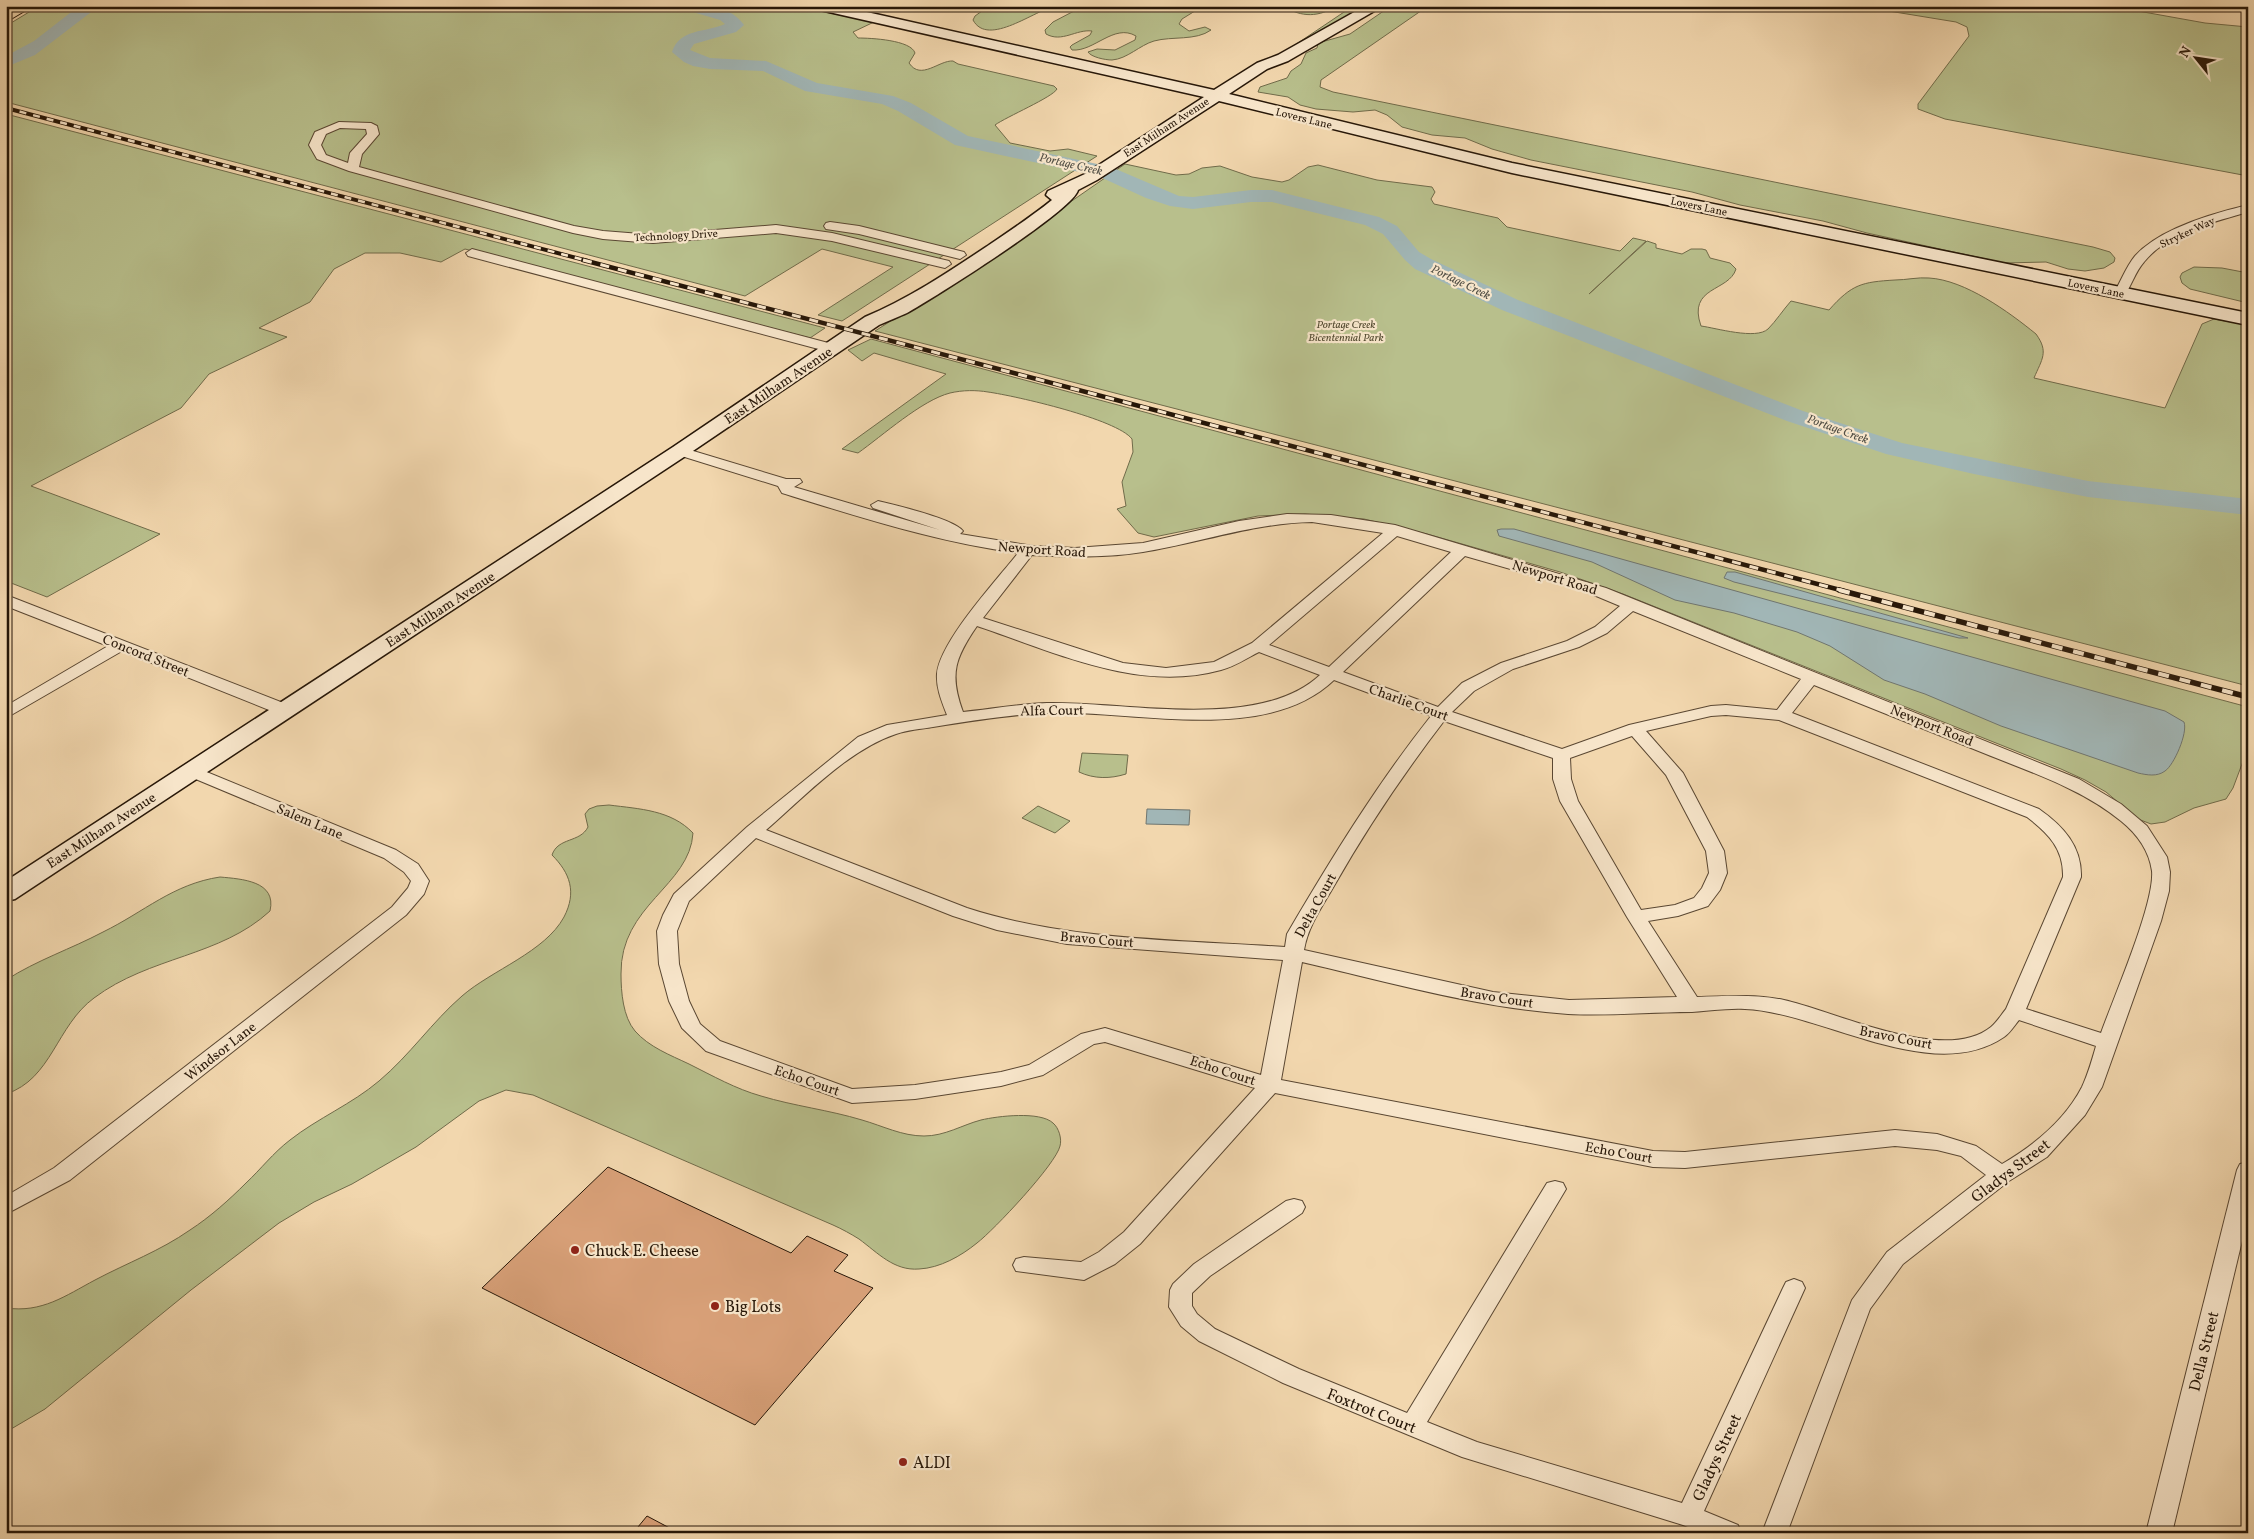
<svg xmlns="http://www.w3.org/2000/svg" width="2254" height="1539" font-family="Vollkorn,serif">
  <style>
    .green { fill: #b8bf8c; stroke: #706b4a }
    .water { fill: #a1b6b6; stroke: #707670 }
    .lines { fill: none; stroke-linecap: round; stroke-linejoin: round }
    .river { fill: #a1b6b6; fill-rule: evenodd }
    .building { fill: #d8a078; stroke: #271708 }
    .street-casing { stroke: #5a4732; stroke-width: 2 }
    .secondary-casing { stroke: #271708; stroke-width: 3 }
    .highway-casing { stroke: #271708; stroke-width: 2 }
    .street { fill: #f7e5ca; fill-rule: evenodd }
    .secondary { fill: #f7e5ca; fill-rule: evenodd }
    .highway { fill: #f2d7ae; fill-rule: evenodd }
    .rail-far2-casing { stroke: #271708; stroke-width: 4 }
    .rail-far1-casing { stroke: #271708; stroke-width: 4.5 }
    .rail-casing { stroke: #271708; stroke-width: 5.5 }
    .rail-far2 { stroke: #f7e5ca; stroke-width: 2.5; stroke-dasharray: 7; stroke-linecap: butt }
    .rail-far1 { stroke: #f7e5ca; stroke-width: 3; stroke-dasharray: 9; stroke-linecap: butt }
    .rail { stroke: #f7e5ca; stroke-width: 4; stroke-dasharray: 11; stroke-linecap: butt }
    .poi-dot { fill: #8f2418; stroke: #f7e5ca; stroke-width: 2 }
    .labels { text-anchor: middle; stroke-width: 4.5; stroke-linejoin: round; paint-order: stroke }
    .far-street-label { font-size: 11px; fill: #271708; stroke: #f7e5ca }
    .far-park-label { font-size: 11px; font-style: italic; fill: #524930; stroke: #f7e5ca }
    .far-water-label { font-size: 12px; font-style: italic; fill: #524f45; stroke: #f7e5ca }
    .street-label { font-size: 14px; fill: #271708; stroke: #f7e5ca }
    .near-street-label { font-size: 16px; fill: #271708; stroke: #f7e5ca }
    .near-poi-label { font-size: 16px; fill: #271708; stroke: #f7e5ca; text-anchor: start }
  </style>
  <rect width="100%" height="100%" fill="#f2d7ae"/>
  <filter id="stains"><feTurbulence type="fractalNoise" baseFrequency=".004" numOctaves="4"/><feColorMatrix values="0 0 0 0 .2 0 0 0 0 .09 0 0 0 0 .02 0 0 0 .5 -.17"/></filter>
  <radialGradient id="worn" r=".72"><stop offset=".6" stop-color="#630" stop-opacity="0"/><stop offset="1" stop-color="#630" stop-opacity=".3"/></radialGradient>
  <g class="green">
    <path d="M 39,6 L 796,6 L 874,22 L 853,32 L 858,38 C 871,38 911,40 915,53 L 909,63 C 921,81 939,60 953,61 L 958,64 L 1054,86 L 1057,89 C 1053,97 1006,117 995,125 L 1010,143 L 1050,151 L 1068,149 L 1097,156 L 842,321 L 818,315 L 893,267 L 822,249 L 745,296 L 6,102 L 6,26 Z"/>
    <path d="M 989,6 L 1056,6 C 1036,9 988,48 973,20 L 975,16 Z"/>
    <path d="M 1070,6 L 1203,6 L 1182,19 L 1179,24 L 1189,31 L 1205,27 L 1211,30 C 1196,41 1172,36 1154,41 C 1140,45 1127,59 1112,60 C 1105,60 1091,57 1088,52 L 1097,49 L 1115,50 L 1135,40 L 1136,36 C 1114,23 1094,52 1072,50 L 1070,47 L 1072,45 L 1090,35 L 1092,31 C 1076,29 1062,43 1046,34 L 1045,30 L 1053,22 L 1074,11 L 1075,9 Z"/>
    <path d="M 1284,6 L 1336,6 C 1320,17 1301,18 1284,6 Z"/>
    <polygon points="1353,6 1370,6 1289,51 1286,51"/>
    <polygon points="1391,6 1428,6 1321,80 1320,87 1333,92 2093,247 2110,252 2115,258 2114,262 2104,268 2085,271 2068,269 2046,262 2004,263 1867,233 1823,221 1740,205 1692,192 1531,160 1492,149 1465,138 1432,135 1402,127 1387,115 1375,110 1353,112 1316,109 1300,105 1288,97 1258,92 1260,87 1287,78 1291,71 1301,64 1306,53 1317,48 1318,43 1350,34"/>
    <polygon points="1858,6 1905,6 1948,11 1971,6 2110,6 2205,23 2248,27 2248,176 1945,119 1918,109 1918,104 1969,36 1967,27 1956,22"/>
    <polygon points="6,114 825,328 810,338 465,249 441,262 400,253 365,253 334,269 310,302 259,328 287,337 209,374 181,408 31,486 160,534 47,597 6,581"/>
    <path d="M 1125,164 L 1176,175 L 1189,174 L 1202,168 L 1220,166 L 1252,177 L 1282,182 L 1289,180 L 1308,167 L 1318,165 L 1377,180 L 1432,187 L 1435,192 L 1431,199 L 1434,204 L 1498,218 L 1507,227 L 1620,251 L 1633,238 L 1646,241 L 1589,294 L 1647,241 L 1656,244 L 1656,248 L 1682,254 L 1691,249 L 1702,249 L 1706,250 L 1710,258 L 1730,263 L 1736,269 C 1729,292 1687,286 1701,326 C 1716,328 1756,340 1768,329 C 1776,321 1783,310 1791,301 L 1829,310 C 1852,284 1862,282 1895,280 C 1906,280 1918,277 1929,278 C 1965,280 2009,312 2036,334 C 2049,352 2042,359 2034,378 L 2165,408 L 2202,324 L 2214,319 L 2248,325 L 2248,686 L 875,331 L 994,255 Z"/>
    <polygon points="2194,267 2222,268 2248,273 2248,303 2190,289 2182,283 2180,277 2182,273"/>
    <path d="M 871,339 L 2248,707 L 2248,748 L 2233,788 L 2226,799 L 2194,808 L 2165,822 L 2151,824 L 2138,819 L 2106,792 L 2085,780 L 2061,769 L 1623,594 L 1560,572 L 1427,534 L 1364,519 L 1305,514 L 1258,516 L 1154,537 L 1138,533 L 1117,509 L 1126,506 L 1122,482 L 1133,452 L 1132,439 C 1117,419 1016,396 988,392 C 976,390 963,390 950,393 C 922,400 882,436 858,453 L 842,449 L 946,374 L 874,353 L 862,361 L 848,350 Z"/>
    <path d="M 1082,753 L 1128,755 L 1126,774 C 1110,779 1094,779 1079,772 Z"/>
    <path d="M 609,805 C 640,809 671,810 693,833 C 690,886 620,905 621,974 C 621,992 623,1017 635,1031 C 649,1047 670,1055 689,1064 C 713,1076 736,1089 761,1096 C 794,1106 829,1110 862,1120 C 883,1126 902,1136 924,1136 C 945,1136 962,1125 981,1120 C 998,1116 1040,1111 1053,1123 C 1059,1128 1062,1139 1060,1146 C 1056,1164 994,1230 977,1243 C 961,1256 940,1268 919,1269 C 894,1271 878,1253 859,1239 C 851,1234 842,1229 833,1225 L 533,1095 L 506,1090 L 479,1101 L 416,1147 L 352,1184 L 314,1202 L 279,1223 L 191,1290 L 45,1409 L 6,1432 L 6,1308 C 42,1313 65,1296 95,1280 C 127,1263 160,1251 190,1230 C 210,1217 229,1200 246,1183 C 261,1169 273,1153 290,1140 C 318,1118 352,1104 379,1081 C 410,1055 432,1022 462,996 C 492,970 545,952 564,917 C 577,892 570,873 552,855 C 558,837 580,843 588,827 L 585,814 L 589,809 L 597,806 Z"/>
    <polygon points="1038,806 1070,821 1055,833 1022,818"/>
    <path d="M 220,877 C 242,879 277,881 270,911 C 220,957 150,956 94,998 C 56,1026 52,1079 6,1094 L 6,980 C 37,960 71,949 103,932 C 144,912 173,884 220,877 Z"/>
  </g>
  <g class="water">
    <path d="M 1501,529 L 1514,529 L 2165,711 L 2184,722 C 2188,733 2174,765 2165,771 C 2157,777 2147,775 2138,773 L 2001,726 L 1925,694 L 1884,680 L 1830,646 L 1797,632 L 1734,613 L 1675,600 L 1592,562 L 1499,536 L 1497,530 Z"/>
    <polygon points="1727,572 1735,572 1968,638 1959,638 1734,582 1724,578"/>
    <polygon points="1147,809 1190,810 1189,825 1146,824"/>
  </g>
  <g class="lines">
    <g class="river">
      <polygon points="79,6 99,6 35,55 6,67 6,56 34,41"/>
      <path d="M 684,6 C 706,6 730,5 744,25 L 736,32 L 694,44 L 690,50 L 710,58 L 766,61 L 817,83 L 893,96 L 911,103 L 968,136 L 1111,167 L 1179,196 L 1193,197 L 1251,190 L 1272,190 L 1379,217 L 1397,226 L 1419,252 L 1431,259 L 1518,300 L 1803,411 L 1902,443 L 2088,481 L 2248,499 L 2248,515 L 2088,497 L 1974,474 L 1886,454 L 1787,421 L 1502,310 L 1415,269 L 1405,260 L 1383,234 L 1365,225 L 1272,202 L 1251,202 L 1193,209 L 1170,206 L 1146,198 L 1098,176 L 955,145 L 898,111 L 882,104 L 805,91 L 763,71 L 710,69 L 693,66 L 684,62 L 672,52 C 680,28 705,33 725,24 L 720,20 L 686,10 Z"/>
    </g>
  </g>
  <g class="building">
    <polygon points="608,1167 791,1253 807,1236 848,1255 834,1271 873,1288 755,1425 482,1288"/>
    <polygon points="647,1516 679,1533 633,1533"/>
  </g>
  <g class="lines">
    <defs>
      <g id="street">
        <path d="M 339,122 L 371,123 L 377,126 L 379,134 L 362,154 L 359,167 L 574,226 L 603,231 L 653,235 L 776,225 L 832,233 L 949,261 L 951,264 L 945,268 L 832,241 L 776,233 L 653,243 L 603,239 L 573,233 L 349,171 L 317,159 L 309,145 L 315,132 ZM 340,128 L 366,129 L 367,134 L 350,153 L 348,163 L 326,155 L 321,145 L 326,134 Z"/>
        <path d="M 2248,205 L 2248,212 C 2214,222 2167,233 2144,262 C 2135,272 2132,285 2124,296 L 2120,297 L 2114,293 C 2121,281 2126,267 2135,256 C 2159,229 2214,213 2248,205 Z"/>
        <polygon points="830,222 859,226 964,252 966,255 960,259 859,234 826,229 824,226 826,223"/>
        <polygon points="472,249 836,345 838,348 836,351 826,351 468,256 466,253"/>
        <path d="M 680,447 L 786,479 L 800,479 L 802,482 L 794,487 L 940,530 L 873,508 L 871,505 L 878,501 C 895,505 954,519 963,531 L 960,534 L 1033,546 L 1075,548 L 1143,543 L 1239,521 L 1287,514 L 1331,515 L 1395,525 L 1606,588 L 2079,779 L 2121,804 L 2147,826 L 2167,857 L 2170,872 L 2169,891 L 2161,921 L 2102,1087 L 2085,1115 L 2047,1157 L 2009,1181 L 1903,1264 L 1870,1309 L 1787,1533 L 1762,1533 L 1852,1300 L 1887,1252 L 1986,1175 L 1961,1156 L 1937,1150 L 1895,1146 L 1685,1168 L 1653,1167 L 1275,1093 L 1140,1244 L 1115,1264 L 1084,1280 L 1016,1271 L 1013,1265 L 1016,1259 L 1024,1257 L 1081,1262 L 1099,1252 L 1124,1232 L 1255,1088 L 1105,1042 L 1094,1044 L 1043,1075 L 1001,1086 L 915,1099 L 852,1103 L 706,1051 L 682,1028 L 669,1001 L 659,964 L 657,931 L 663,915 L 674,894 L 747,827 L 858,737 L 887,725 L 947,715 C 942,702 936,688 937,674 C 940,641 997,580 1018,553 C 937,542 859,517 782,493 L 778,486 L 675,454 L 673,451 ZM 1312,522 L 1383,533 L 1252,643 L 1214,662 L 1166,668 L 1123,663 L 983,618 L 1032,555 C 1069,557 1106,558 1143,552 C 1200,543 1253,523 1312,522 ZM 1397,536 L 1451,552 L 1329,667 L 1269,645 ZM 1465,556 L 1577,588 L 1620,606 L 1595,627 L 1567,641 L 1501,663 L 1462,683 L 1438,707 L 1343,672 ZM 1633,611 L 1801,679 L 1777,710 L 1726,705 L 1711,706 L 1629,725 L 1562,749 L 1452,712 L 1474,691 L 1513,669 L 1579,647 L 1607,633 ZM 977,626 C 1055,652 1138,693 1221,670 C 1234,667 1247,658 1259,652 L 1320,675 C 1259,732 1125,701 1047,703 C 1019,704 991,709 963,712 C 949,674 955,658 977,626 ZM 1334,680 L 1431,716 C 1377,784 1331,859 1287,934 L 1285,947 C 1179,940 1069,941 967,908 L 766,830 C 804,797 848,750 896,734 C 907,730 921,729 933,727 C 970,721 1008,715 1045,713 C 1132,709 1265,746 1334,680 ZM 1814,685 C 1871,708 1929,731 1986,754 C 2033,773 2082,789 2121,821 C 2137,834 2149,850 2152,871 C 2155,903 2113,999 2101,1033 L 2026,1009 L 2081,877 C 2082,846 2063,826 2039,809 L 1792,713 ZM 1726,715 L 1779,720 L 2027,817 C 2048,833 2064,849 2063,877 L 2006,1009 C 2001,1015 1997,1022 1991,1027 C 1944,1065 1835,1011 1784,1000 C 1755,994 1726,996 1697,997 L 1648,921 L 1678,916 L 1708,906 L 1720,890 L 1727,873 L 1724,851 L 1683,773 L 1646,731 L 1711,716 ZM 1444,721 L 1553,758 L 1553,779 L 1560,801 L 1627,917 L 1677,997 L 1569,1000 L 1493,992 L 1304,950 C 1308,926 1322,907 1334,886 C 1367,828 1404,773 1444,721 ZM 1632,736 L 1666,775 L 1706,851 L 1709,873 L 1702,888 L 1694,898 L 1675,905 L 1641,910 L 1578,801 L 1571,779 L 1570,758 ZM 756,838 L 953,916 L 997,930 L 1067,944 L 1283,960 L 1261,1075 L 1105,1028 L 1081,1034 L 1029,1065 L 1001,1072 L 915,1085 L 852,1089 L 720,1041 L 700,1024 L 689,1001 L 679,964 L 677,931 L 689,901 ZM 1302,962 C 1389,982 1478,1008 1568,1014 C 1608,1016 1652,1012 1692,1012 C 1709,1011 1727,1008 1745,1009 C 1821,1012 1932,1086 2004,1037 C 2010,1033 2014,1026 2019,1020 L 2096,1046 C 2092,1060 2088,1074 2082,1087 C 2065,1120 2033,1146 2002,1164 L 1976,1146 L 1937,1134 L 1895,1130 L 1685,1152 L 1653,1151 L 1281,1080 Z"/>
        <polygon points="6,595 291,706 293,710 291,714 279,714 122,651 6,718 6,706 108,646 6,606"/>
        <polygon points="192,766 396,850 418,864 429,881 424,894 406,915 70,1180 6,1214 6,1196 54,1168 392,907 408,888 411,881 404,872 384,858 186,775 183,771 186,767"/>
        <polygon points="2248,1162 2248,1216 2172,1533 2146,1533 2237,1170 2240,1164"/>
        <polygon points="1555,1181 1563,1183 1566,1189 1427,1422 1477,1442 1682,1503 1783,1288 1786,1282 1794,1279 1802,1282 1805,1288 1704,1511 1738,1525 1741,1533 1702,1533 1683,1525 1462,1457 1283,1383 1199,1341 1181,1326 1169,1307 1170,1290 1173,1284 1194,1264 1286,1201 1294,1199 1302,1201 1305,1207 1302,1213 1210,1276 1192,1293 1192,1306 1197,1314 1215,1329 1299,1369 1407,1413 1547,1183"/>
      </g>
      <path id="secondary" d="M 813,6 L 840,6 L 1214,90 L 1257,63 L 1278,55 L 1365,6 L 1383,6 L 1288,61 L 1267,69 L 1229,94 L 1512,163 L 2248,313 L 2248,325 L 1512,173 L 1219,101 L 1097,180 L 1078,190 C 1074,210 932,299 907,313 C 898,317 888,321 879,325 L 687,455 L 15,899 L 6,901 L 6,881 L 673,447 L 865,317 C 908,299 947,273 986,247 C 1008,232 1031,217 1052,200 L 1046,195 L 1048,191 L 1085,174 L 1204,97 L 820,10 Z"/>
      <polygon id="highway" points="13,6 33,6 6,22 6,10"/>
    </defs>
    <use href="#street" class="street-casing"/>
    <use href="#secondary" class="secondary-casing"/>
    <use href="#highway" class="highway-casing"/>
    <use href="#street" class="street"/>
    <use href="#secondary" class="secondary"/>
    <use href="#highway" class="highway"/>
    <defs>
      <polyline id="rail-far2" points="6,108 588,261"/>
      <polyline id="rail-far1" points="583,260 1844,591"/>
      <polyline id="rail" points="1839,590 2248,697"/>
    </defs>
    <use href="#rail-far2" class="rail-far2-casing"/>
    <use href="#rail-far1" class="rail-far1-casing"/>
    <use href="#rail" class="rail-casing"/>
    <use href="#rail-far2" class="rail-far2"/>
    <use href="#rail-far1" class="rail-far1"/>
    <use href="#rail" class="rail"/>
  </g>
  <g class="poi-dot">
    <circle cx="575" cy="1250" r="5"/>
    <circle cx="715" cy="1306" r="5"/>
    <circle cx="903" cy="1462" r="5"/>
  </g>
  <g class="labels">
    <g class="far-street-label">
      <text transform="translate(1304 118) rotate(14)" y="4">Lovers Lane</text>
      <text transform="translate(1166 127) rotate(-33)" y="4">East Milham Avenue</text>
      <text transform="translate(1699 206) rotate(12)" y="4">Lovers Lane</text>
      <text transform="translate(2187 232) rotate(-25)" y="4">Stryker Way</text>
      <text transform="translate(676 235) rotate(-3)" y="4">Technology Drive</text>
      <text transform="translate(2096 288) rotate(12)" y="4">Lovers Lane</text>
    </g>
    <g class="far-park-label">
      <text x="1346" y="328">Portage Creek<tspan x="1346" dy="13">Bicentennial Park</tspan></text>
    </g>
    <g class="far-water-label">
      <text transform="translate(1071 164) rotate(13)" y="4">Portage Creek</text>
      <text transform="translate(1461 282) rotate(26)" y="4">Portage Creek</text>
      <text transform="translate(1838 429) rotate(20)" y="4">Portage Creek</text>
    </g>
    <g class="street-label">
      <text transform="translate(778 385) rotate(-34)" y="5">East Milham Avenue</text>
      <text transform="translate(1042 549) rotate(4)" y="5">Newport Road</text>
      <text transform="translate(1555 577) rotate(17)" y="5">Newport Road</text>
      <text transform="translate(440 609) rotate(-33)" y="5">East Milham Avenue</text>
      <text transform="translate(146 655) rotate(22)" y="5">Concord Street</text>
      <text transform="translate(1409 702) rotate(20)" y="5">Charlie Court</text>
      <text transform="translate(1052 710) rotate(-1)" y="5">Alfa Court</text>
      <text transform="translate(1932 725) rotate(22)" y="5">Newport Road</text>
      <text transform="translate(310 821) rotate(23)" y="5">Salem Lane</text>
      <text transform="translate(101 830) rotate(-33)" y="5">East Milham Avenue</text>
      <text transform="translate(1315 905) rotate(-61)" y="5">Delta Court</text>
      <text transform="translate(1097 939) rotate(5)" y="5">Bravo Court</text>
      <text transform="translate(1497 997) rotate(9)" y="5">Bravo Court</text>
      <text transform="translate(1896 1037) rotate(11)" y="5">Bravo Court</text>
      <text transform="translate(220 1051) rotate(-38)" y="5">Windsor Lane</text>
      <text transform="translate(1223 1070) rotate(18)" y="5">Echo Court</text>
      <text transform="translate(807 1080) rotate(19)" y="5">Echo Court</text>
      <text transform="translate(1619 1152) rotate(10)" y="5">Echo Court</text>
    </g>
    <g class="near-street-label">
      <text transform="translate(2010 1170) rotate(-37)" y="6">Gladys Street</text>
      <text transform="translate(2203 1351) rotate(-76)" y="6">Della Street</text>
      <text transform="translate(1372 1410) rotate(22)" y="6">Foxtrot Court</text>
      <text transform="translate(1716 1457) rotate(-65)" y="6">Gladys Street</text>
    </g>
    <g class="near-poi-label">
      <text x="585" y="1256">Chuck E. Cheese</text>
      <text x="725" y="1312">Big Lots</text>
      <text x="913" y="1468">ALDI</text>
    </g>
  </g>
  <rect width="2254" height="1539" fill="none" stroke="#f2d7ae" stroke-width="25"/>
  <rect x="8" y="8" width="2239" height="1524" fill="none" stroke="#271708" stroke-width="2.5"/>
  <rect x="12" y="12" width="2229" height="1514" fill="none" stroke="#271708"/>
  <g transform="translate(2196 58) rotate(300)" stroke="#f7e5ca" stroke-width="4" paint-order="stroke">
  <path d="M0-4L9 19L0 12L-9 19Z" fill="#271708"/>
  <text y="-8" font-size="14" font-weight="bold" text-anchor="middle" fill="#271708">N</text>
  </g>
  <rect width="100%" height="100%" filter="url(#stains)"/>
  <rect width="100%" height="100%" fill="url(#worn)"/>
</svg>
